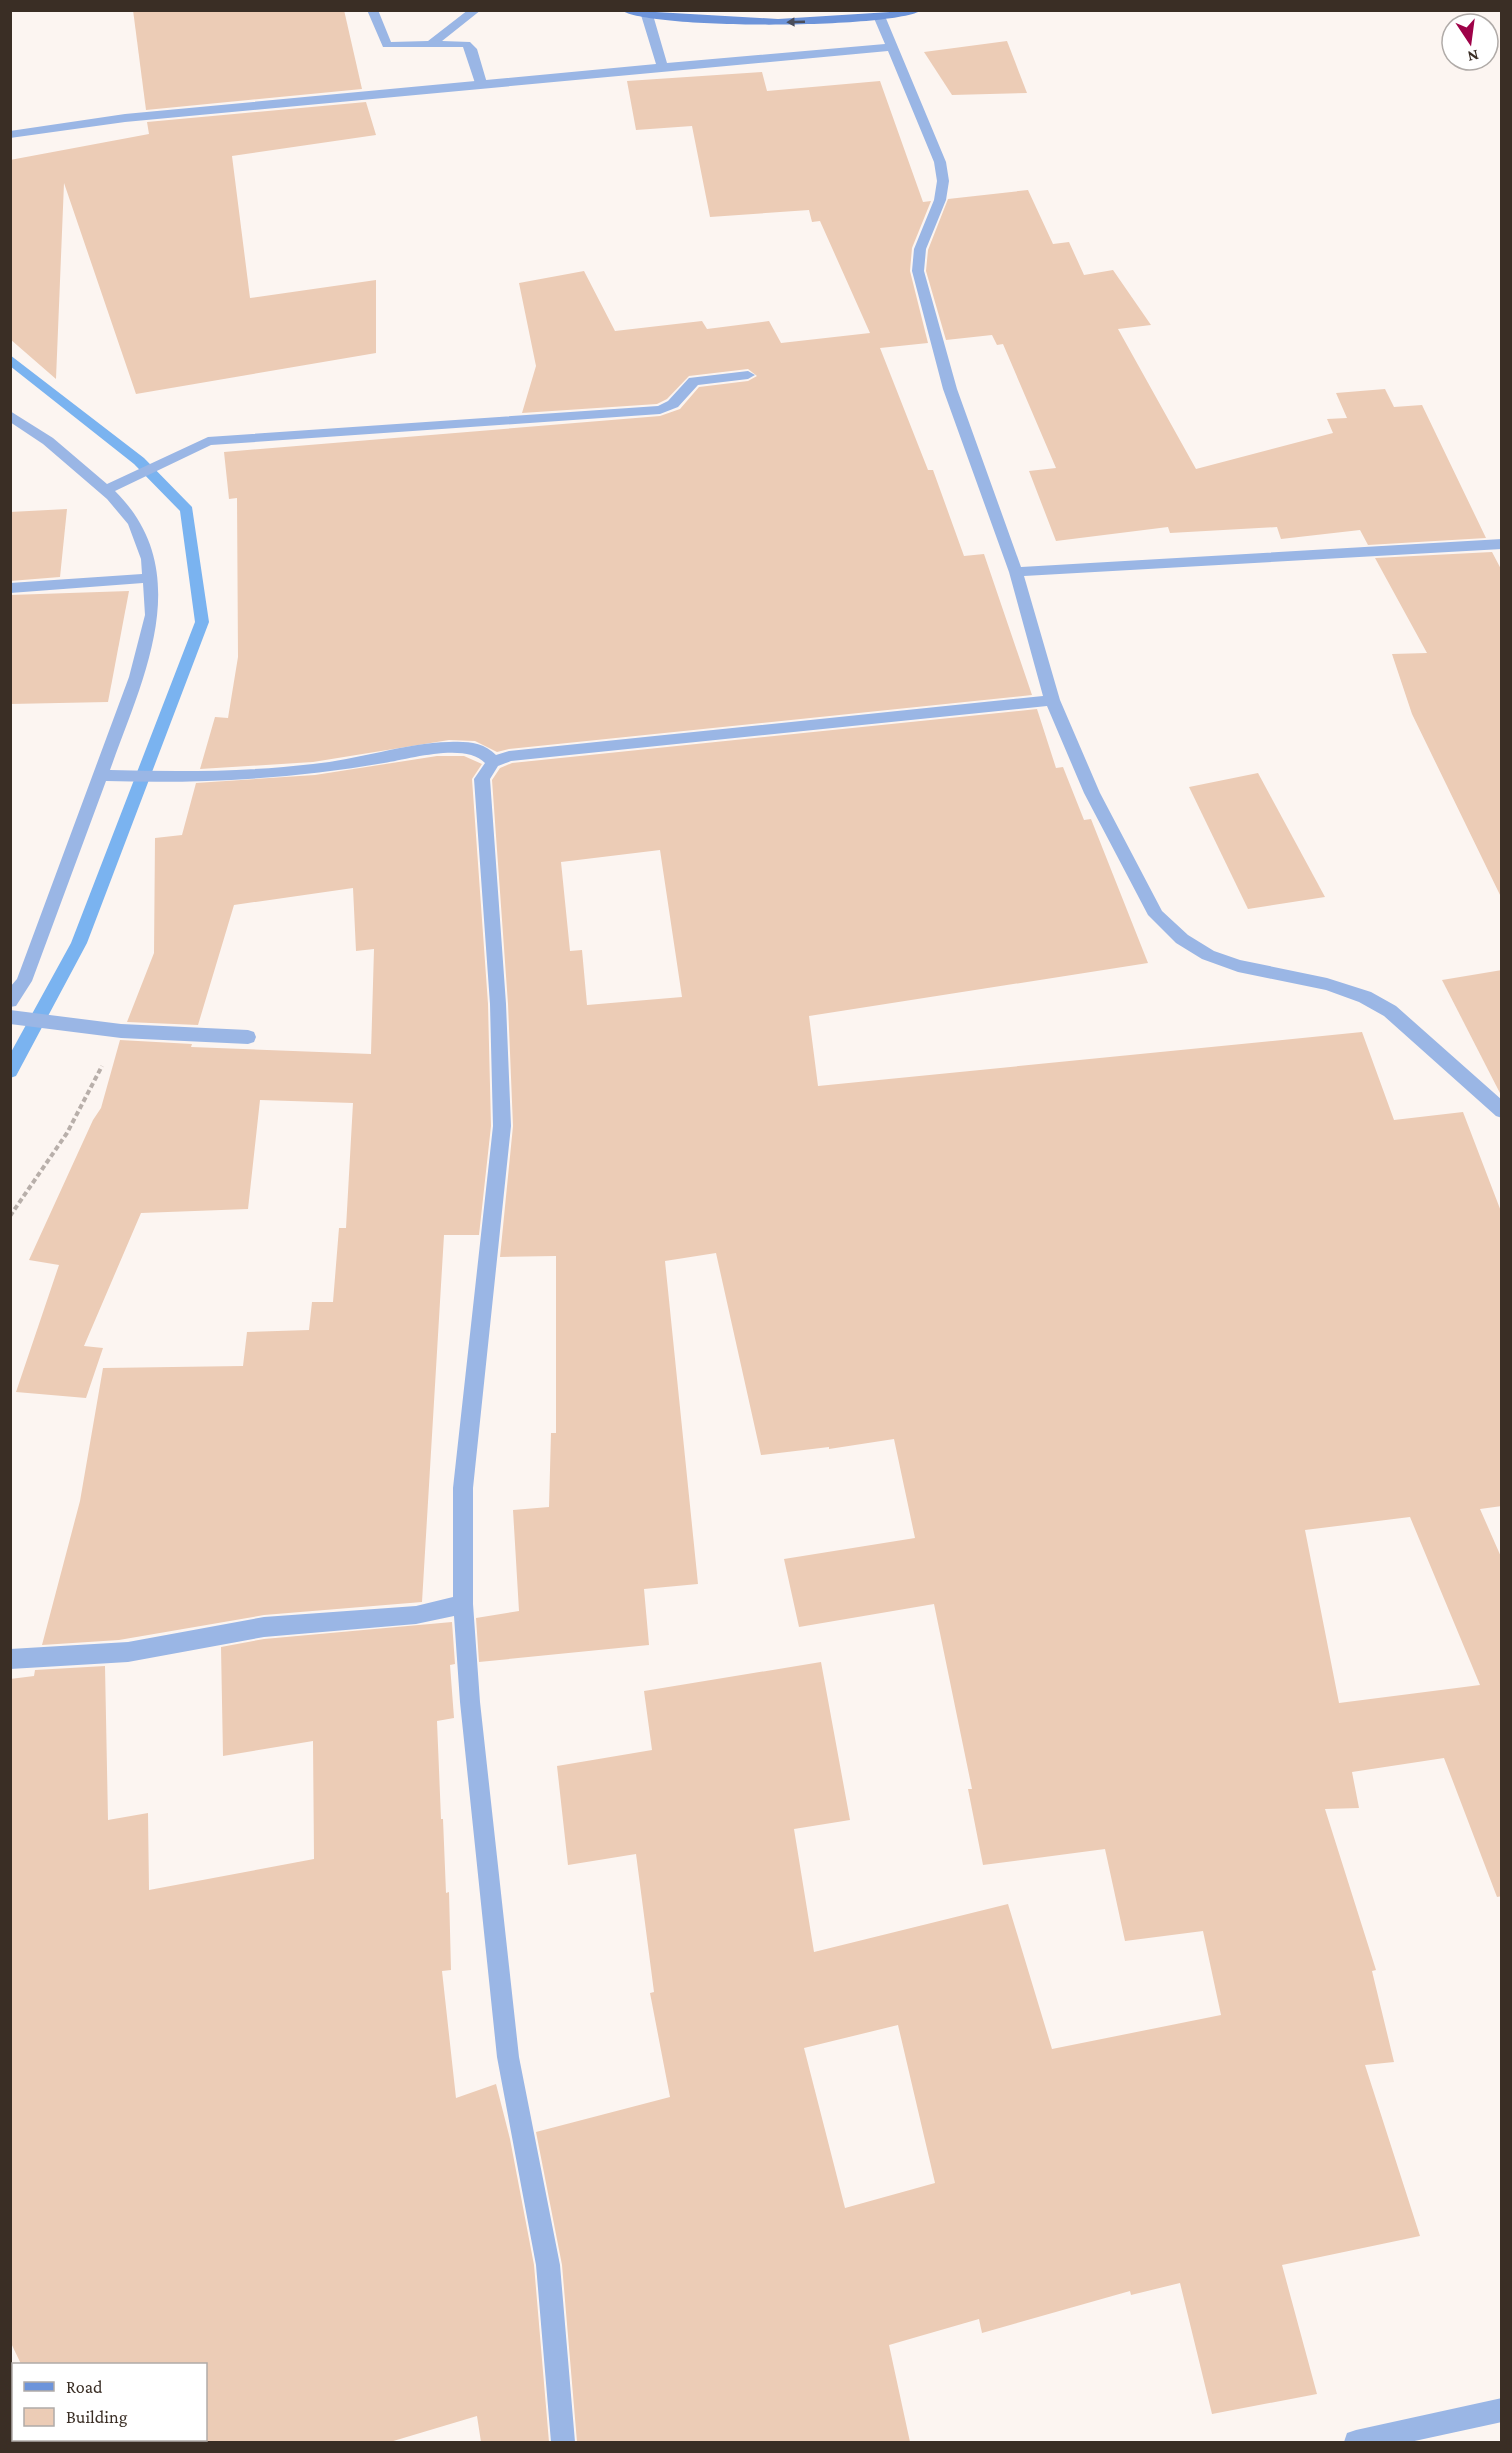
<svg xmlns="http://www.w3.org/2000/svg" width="1512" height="2453" font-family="'Crimson Pro',serif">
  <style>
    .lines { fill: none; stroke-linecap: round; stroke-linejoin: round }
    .stream { fill: #7ab3f0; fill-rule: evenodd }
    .building { fill: #ecccb6; fill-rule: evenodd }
    .path { stroke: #b8afaa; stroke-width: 4; stroke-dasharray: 5 3; stroke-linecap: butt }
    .lane { fill: #9ab6e5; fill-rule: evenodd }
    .street { fill: #9ab6e5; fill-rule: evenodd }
    .secondary { fill: #6d94da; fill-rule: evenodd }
    .oneway { fill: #494d5b }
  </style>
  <rect width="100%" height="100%" fill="#fcf5f1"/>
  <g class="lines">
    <polygon class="stream" points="10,355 144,458 192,507 209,622 87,943 16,1076 10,1078 10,1054 71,943 195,622 180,511 134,464 10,366"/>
  </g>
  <g class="building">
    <polygon points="133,10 344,10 362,89 146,110"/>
    <polygon points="1007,41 1027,93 952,95 924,52"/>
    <polygon points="762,72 767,91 880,81 923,202 931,201 912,248 910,271 928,343 880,348 928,470 933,470 964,556 984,554 1032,695 509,749 497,752 475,741 449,740 313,762 200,769 215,717 228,718 238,657 237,498 229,499 224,452 660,416 680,409 699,387 748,381 757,376 748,369 689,376 667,399 657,404 522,413 536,366 519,283 584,271 615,331 702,321 707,329 769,321 781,343 870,333 820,221 812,222 809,210 710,217 692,126 636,130 627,81"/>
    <polygon points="366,102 376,135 232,156 250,298 376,280 376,353 136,394 64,183 56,379 10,339 10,160 149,134 147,122"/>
    <polygon points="1028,190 1053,244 1069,242 1084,275 1113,270 1151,325 1118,329 1196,469 1333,433 1327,419 1347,418 1336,393 1385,389 1394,407 1422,405 1486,538 1368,545 1360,530 1281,539 1277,527 1170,533 1168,527 1056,541 1029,471 1056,468 1003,344 997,345 992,335 946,340 926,271 928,250 948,199"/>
    <polygon points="67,509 60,577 10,581 10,512"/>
    <polygon points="1492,552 1502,571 1502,899 1412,714 1392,654 1427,653 1375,558"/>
    <polygon points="129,591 108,702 10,704 10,595"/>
    <path d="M 1037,709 L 1056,768 L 1063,767 L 1084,820 L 1091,819 L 1148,963 L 809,1016 L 818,1086 L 1362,1032 L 1394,1120 L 1463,1112 L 1502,1214 L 1502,1506 L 1480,1509 L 1502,1559 L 1502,1896 L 1497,1897 L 1444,1758 L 1352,1772 L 1359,1808 L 1325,1809 L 1376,1970 L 1372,1971 L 1394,2062 L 1365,2065 L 1420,2236 L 1282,2265 L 1317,2394 L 1212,2414 L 1180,2283 L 1131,2295 L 1130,2291 L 982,2333 L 979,2319 L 889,2345 L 910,2442 L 577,2442 L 562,2265 L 536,2132 L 670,2097 L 650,1993 L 654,1992 L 636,1854 L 568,1865 L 557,1766 L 652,1750 L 644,1691 L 821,1662 L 850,1820 L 794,1829 L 814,1952 L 1008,1904 L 1052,2049 L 1221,2015 L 1203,1931 L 1125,1941 L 1105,1849 L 983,1865 L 968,1789 L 972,1789 L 934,1604 L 799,1627 L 784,1559 L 915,1538 L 894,1439 L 829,1449 L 829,1447 L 761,1455 L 716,1253 L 665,1261 L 698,1584 L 644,1589 L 649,1645 L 479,1662 L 476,1618 L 519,1611 L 513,1510 L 549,1507 L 551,1433 L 556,1433 L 556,1256 L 500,1257 L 513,1126 L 508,1004 L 492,780 L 500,768 L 512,763 ZM 660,850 L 682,997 L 587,1005 L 582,950 L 570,951 L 561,862 ZM 1410,1517 L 1480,1685 L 1339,1703 L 1305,1530 ZM 898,2025 L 935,2183 L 845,2208 L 804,2048 Z"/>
    <polygon points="437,756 464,756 482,764 472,779 488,1004 491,1126 479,1235 444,1235 422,1602 264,1615 119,1640 42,1645 80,1501 103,1368 243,1366 247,1332 309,1330 312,1302 333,1302 339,1228 346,1228 353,1103 260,1100 248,1209 141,1213 84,1346 103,1348 86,1398 16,1392 59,1265 29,1260 93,1120 101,1108 120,1040 192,1044 191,1047 371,1054 374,949 356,951 353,888 234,905 198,1025 127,1022 154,953 155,838 182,835 196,783 315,775"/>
    <polygon points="1258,773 1325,897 1248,909 1189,787"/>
    <polygon points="1502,970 1502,1097 1442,980"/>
    <polygon points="452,1622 455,1664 450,1665 454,1718 437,1721 441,1819 443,1819 446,1893 449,1892 451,1970 442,1971 456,2098 496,2084 510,2139 534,2265 549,2442 481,2442 477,2416 390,2442 123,2442 123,2439 206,2439 206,2364 21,2364 10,2341 10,1679 34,1676 35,1670 105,1666 108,1820 148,1813 149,1890 314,1859 313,1741 223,1756 221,1647 264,1639"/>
  </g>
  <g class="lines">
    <polyline class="path" points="10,1216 67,1133 102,1066"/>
    <polygon class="lane" points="367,10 378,10 391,42 428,41 468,10 481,10 442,41 470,42 477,49 487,83 481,86 475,83 463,47 383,47"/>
    <g class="street">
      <path d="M 647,12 L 653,15 L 667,63 L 885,44 L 873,16 L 879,13 L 885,16 L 946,162 L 949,181 L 946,200 L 926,249 L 924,271 L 957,389 L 1021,567 L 1502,539 L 1502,549 L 1024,576 L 1060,700 L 1100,793 L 1162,911 L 1188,935 L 1214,951 L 1240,960 L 1327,978 L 1371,992 L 1396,1006 L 1502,1100 L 1502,1118 L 1496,1116 L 1384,1016 L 1359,1002 L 1326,990 L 1238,972 L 1202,959 L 1176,943 L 1148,915 L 1084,793 L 1047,706 L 511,761 L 498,766 L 490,779 L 506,1004 L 511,1126 L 473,1488 L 473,1604 L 480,1702 L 519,2057 L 560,2265 L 575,2442 L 551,2442 L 536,2265 L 497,2057 L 460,1702 L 454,1616 L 416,1624 L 264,1637 L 128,1662 L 10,1669 L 10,1649 L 128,1642 L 264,1617 L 416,1606 L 453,1597 L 453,1488 L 493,1126 L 490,1004 L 474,779 L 485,763 C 466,742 409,759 384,763 C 291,779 200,784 106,781 L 32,981 L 16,1006 L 10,1007 L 10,987 L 17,979 L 129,677 L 145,615 L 143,583 L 10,593 L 10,583 L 142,574 L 141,559 L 128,524 L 107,499 L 43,444 L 10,422 L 10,411 L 53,438 L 107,484 L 208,437 L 658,406 L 668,401 L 689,378 L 748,371 L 755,375 L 748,379 L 698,385 L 678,407 L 660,414 L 211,445 L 115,491 C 197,572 143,678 110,770 C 178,772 245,772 313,764 C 356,760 406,743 449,742 C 465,741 484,742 496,755 L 509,751 L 1043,696 L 1009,572 L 943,389 L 912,271 L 914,249 L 934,200 L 937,181 L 934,162 L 888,51 L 125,122 L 10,138 L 10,131 L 125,114 L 656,64 L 641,15 Z"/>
      <polygon points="10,1010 121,1024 248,1030 254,1032 256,1037 254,1042 248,1044 121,1038 10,1024"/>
      <polygon points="1502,2398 1502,2422 1410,2442 1344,2442 1347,2433 1356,2430"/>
    </g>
    <path class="secondary" d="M 621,10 L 778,19 L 922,10 C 895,29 648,30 621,10 Z"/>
  </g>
  <defs><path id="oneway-solid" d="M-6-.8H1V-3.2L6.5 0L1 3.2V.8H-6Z" transform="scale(1.5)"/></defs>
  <use class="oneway" href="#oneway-solid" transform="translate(796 22) rotate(178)"/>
  <rect width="1512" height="2453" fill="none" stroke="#3a2e25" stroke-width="24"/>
  <rect x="12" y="2363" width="195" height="78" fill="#ffffff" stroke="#b0aba8" stroke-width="1.5"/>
  <rect x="24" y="2382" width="30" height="9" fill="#6d94da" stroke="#b0aba8" stroke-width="1.5"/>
  <text x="66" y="2393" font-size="18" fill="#3a2e25">Road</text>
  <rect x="24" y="2408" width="30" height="18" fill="#ecccb6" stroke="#b0aba8" stroke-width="1.5"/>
  <text x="66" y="2423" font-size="18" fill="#3a2e25">Building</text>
  <g transform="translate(1470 42) rotate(167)"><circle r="28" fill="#ffffff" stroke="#b0aba8" stroke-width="1.5"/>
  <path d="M0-4.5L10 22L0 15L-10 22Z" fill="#9e0248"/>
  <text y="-9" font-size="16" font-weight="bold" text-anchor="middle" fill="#3a2e25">N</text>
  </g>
</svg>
